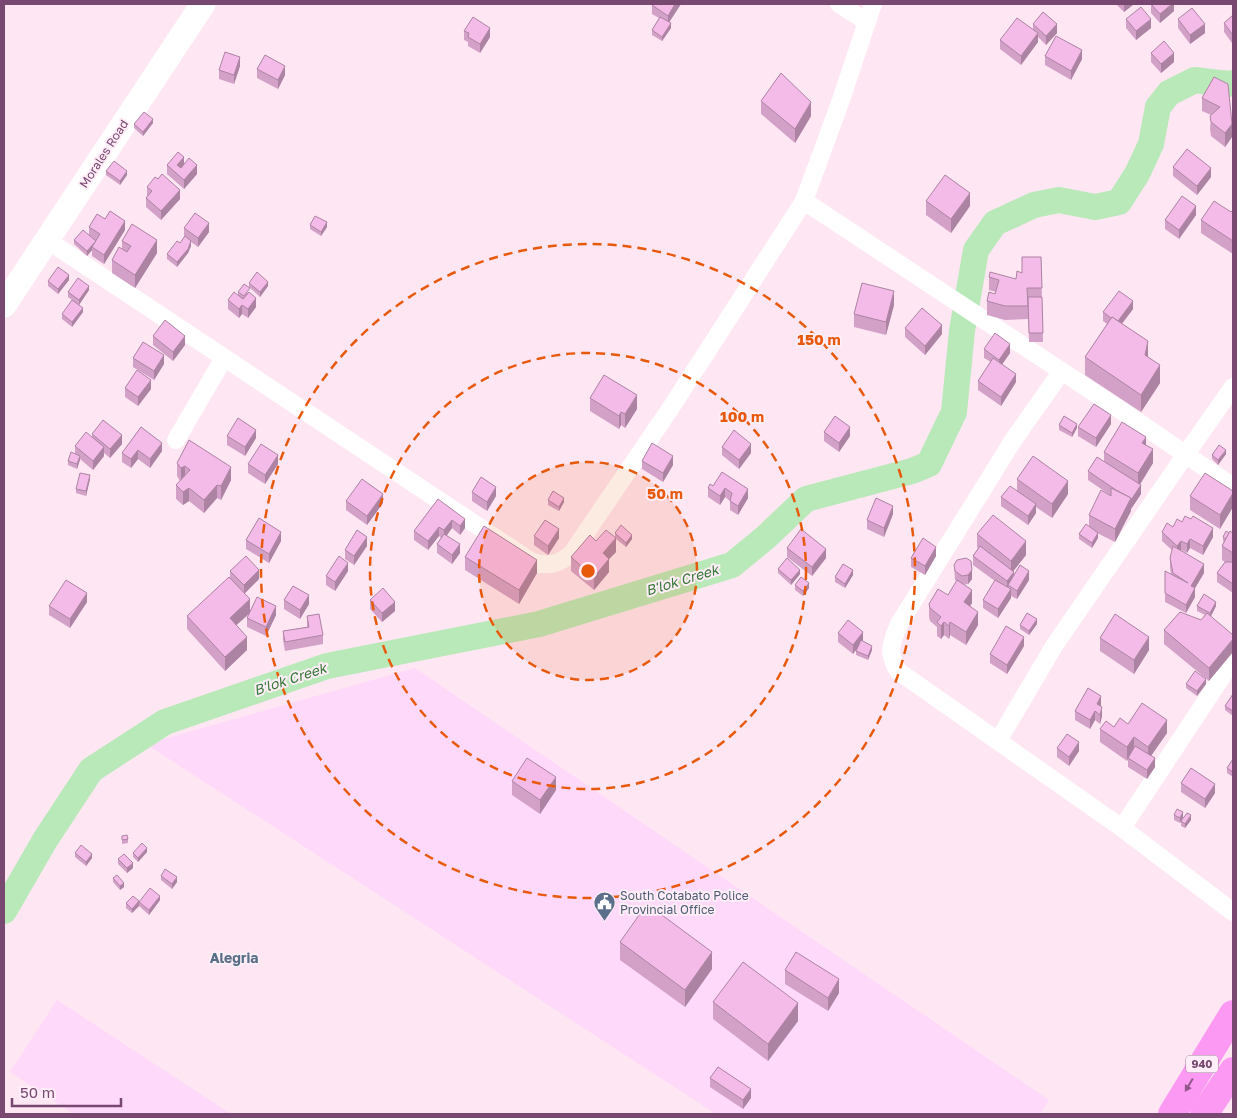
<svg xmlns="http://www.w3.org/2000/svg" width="1237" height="1118" font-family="'Golos Text',sans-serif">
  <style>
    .commercial { fill: #ffd9fa }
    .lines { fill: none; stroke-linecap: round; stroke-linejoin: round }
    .river { stroke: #b9e9b8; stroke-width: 26 }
    .street { stroke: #fff; stroke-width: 18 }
    .secondary { stroke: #fff; stroke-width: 25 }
    .highway { stroke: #fc99f2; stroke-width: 28 }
    .wall { fill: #d3a1c8 }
    .shaded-wall { fill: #ac83a2 }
    .building { fill: #f5bbe8; stroke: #ac83a2 }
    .oneway { fill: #93588a }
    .ring { fill: none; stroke: #e8590c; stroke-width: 2.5; stroke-dasharray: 9 6 }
    .labels { text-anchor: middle; stroke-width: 4; stroke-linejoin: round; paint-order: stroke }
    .shield { fill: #ffedf7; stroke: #a17a98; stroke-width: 1 }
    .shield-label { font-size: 11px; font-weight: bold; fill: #794870 }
    .street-label { font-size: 12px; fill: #794870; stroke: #ffedf7 }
    .service-label { font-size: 12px; fill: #4e5e75; stroke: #ffedf7; text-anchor: start }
    .water-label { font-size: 14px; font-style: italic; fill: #387838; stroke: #ffedf7 }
    .neighbourhood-label { font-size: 14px; font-weight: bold; fill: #586f88; stroke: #ffedf7 }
    .centre { fill: #e8590c; stroke: #ffedf7; stroke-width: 2.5 }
    .ring-label { font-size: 15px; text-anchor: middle; font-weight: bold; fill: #e8590c; stroke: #ffedf7; stroke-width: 4; stroke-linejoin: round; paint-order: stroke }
  </style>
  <rect width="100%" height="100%" fill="#fee6f3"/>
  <g class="commercial">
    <polygon points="415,668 1049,1100 1040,1114 716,1114 146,744"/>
    <polygon points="57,1000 231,1114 74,1114 10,1072"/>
  </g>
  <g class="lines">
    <polyline class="river" points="4,911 45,840 91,770 165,722 327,666 539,624 732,565 766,537 806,499 912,471 929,464 954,412 962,331 976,250 995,223 1034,205 1059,200 1095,207 1119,202 1137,174 1151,144 1158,107 1169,93 1195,80 1228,84 1233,83"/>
    <g class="street">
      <polyline points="839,4 867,22"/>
      <polyline points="804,201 1134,419 1233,487"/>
      <path d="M 47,240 L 532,562 C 549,567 559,564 572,553 L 670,409 L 804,201 L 841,100 L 873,4"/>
      <path d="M 1062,371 L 1014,439 L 899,624 C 891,644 887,652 898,671 L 1122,828 L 1233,912"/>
      <polyline points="176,440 224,358"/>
      <polyline points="998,741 1054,646 1186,454 1233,387"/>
      <polyline points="1122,828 1233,660"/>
    </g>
    <polyline class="secondary" points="4,305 203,4"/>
    <g class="highway">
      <polyline points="1172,1114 1233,1014"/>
      <polyline points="1204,1114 1233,1071"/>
    </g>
  </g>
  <g class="wall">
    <polygon points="653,4 681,4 669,22 671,28 662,41 652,35 652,30 659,18 652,14 652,5"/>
    <polygon points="1116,4 1134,4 1124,12"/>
    <polygon points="1151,4 1174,4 1174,11 1160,23 1151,13"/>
    <polygon points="1233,15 1232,43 1224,32 1224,23"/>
    <polygon points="1126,19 1151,28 1136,40 1126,28"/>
    <polygon points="1178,19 1205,33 1190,44 1178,28"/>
    <polygon points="1033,24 1057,33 1046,45 1038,37 1038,42 1021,65 1000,49 1000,40 1033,30"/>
    <polygon points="464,31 490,37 480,53 468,46 468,42 464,40"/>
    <polygon points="1151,53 1174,62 1161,73 1151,62"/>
    <polygon points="1045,56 1082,59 1071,80 1045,65"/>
    <polygon points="240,66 234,84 219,79 219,70"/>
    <polygon points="257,69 285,75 278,89 257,78"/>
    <polygon points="1214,77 1232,137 1225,147 1211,136 1210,129 1211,115 1202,111 1202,98"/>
    <polygon points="761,101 811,116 795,143 761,114"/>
    <polygon points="153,123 143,136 134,128 134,124"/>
    <polygon points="184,164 197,174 184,189 167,174 167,165"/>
    <polygon points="1173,167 1211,177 1197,195 1173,176"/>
    <polygon points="106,171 127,175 120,185 106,175"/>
    <polygon points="147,187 180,199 161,220 146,207 146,198 147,196"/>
    <polygon points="926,201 970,206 951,233 926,215"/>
    <polygon points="1233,210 1233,254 1201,233 1201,220 1231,212"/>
    <polygon points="1196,215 1179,239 1165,229 1165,220"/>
    <polygon points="310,225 327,227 321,236 310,229"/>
    <polygon points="89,227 125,230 104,264 92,256 92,250 87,256 74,244 74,240 89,236"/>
    <polygon points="184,228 209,232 198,247 191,242 191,246 188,253 177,267 167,259 167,254 180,243 184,237"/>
    <polygon points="122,241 157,253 135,288 112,273 112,260 122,249"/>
    <polygon points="1041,257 1043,342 1029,342 1028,302 1028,319 1005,320 987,315 987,301 995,294 996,292 989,290 989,277 1016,279 1022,273"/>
    <polygon points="69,280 58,294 48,286 48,281"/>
    <polygon points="249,283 268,286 260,297 249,287"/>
    <polygon points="89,290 79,305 68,297 68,292"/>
    <polygon points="238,292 250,293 256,307 248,318 242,314 239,318 228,309 228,300 238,295"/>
    <polygon points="894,305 886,335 854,327 854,314"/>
    <polygon points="1133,309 1122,324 1148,357 1160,383 1141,412 1085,375 1085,357 1107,324 1103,321 1103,312"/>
    <polygon points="83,312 72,327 62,319 62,314"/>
    <polygon points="905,328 942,334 925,355 905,337"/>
    <polygon points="153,336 185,345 173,361 153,345"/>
    <polygon points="984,349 1010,353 1002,364 1016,382 1001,406 978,390 978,381 991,362 984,358"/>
    <polygon points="133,358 164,364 154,380 133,367"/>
    <polygon points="125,388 151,389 138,406 125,397"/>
    <polygon points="590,398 637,409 625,428 621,425 619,429 590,411"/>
    <polygon points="1111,424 1096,447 1078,436 1078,427"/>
    <polygon points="1059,425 1077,428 1072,437 1059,430"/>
    <polygon points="141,427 162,451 150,468 138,459 131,468 122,462 122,453"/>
    <polygon points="824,432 850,436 839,452 824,441"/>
    <polygon points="92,434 122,444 110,458 104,453 104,456 93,470 80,459 77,469 68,465 68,461 75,454 75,446 92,437"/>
    <polygon points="227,436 256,438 245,456 227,445"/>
    <polygon points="1146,445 1153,463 1140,485 1141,494 1131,509 1131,511 1115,542 1097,533 1098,538 1092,548 1079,539 1079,534 1089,527 1089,515 1110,495 1088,480 1088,471 1104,461 1104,452"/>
    <polygon points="722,447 751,453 739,469 722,455"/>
    <polygon points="1226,454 1218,465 1212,459 1212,455"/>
    <polygon points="642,461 673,465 663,482 642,469"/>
    <polygon points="177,463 231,480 221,500 217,498 204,513 189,501 183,505 176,499 176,485 180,481 177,476"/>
    <polygon points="248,464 278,464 265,484 248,473"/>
    <polygon points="722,472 748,498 738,515 730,510 730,501 725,497 720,505 708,497 708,488 713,486"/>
    <polygon points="90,479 86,496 76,493 76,489"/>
    <polygon points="1017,479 1068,494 1052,518 1036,507 1036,513 1028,525 1001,506 1001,497 1017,491"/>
    <polygon points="1233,491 1220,529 1190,510 1190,496"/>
    <polygon points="472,492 496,496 487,511 472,501"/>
    <polygon points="438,499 465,528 460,535 452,528 447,535 460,553 452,564 437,553 437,544 441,538 439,536 428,550 414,540 414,531"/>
    <polygon points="548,500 564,502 559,511 548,505"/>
    <polygon points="346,501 383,503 367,525 346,510"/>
    <polygon points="893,514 884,537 867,529 867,520"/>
    <polygon points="1173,527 1213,537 1203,555 1190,548 1187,553 1181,550 1180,550 1204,573 1195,588 1195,597 1186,613 1165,602 1165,571 1171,575 1170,567 1170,558 1172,550 1162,541 1162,532"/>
    <polygon points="615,533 632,539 626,547 616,539 616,552 609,559 609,572 594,590 571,571 571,557 596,541 615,537"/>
    <polygon points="1229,533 1233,533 1233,593 1217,582 1217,573 1225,562 1222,560 1222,546 1224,542 1223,541 1223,537"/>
    <polygon points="977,534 1026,555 1013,571 1014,576 1029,580 1017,599 1011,596 1011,598 998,618 983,608 983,600 995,581 973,565 973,556 978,548 977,547"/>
    <polygon points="534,536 559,538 548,555 534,545"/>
    <polygon points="246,540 281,541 269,563 246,549"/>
    <polygon points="367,546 354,565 345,559 345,550"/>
    <polygon points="787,548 826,558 812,576 787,557"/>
    <polygon points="936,556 925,575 911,567 911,558"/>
    <polygon points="465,557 537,573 519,604 465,570"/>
    <polygon points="957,560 972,579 968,584 963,585 972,603 970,606 978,625 966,645 950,635 949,639 944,635 941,639 937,636 937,627 930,621 929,617 929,604 948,595 957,581 955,580 954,565"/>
    <polygon points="778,569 800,574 791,585 778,573"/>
    <polygon points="230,571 259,579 244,594 236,625 247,650 225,671 187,629 187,616 230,579"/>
    <polygon points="348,571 335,591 326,585 326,576"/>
    <polygon points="853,575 845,588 835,582 835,577"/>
    <polygon points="795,585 809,588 803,596 795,590"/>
    <polygon points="284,600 309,604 300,619 284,609"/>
    <polygon points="370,600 395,611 382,622 370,609"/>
    <polygon points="87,602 70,628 49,615 49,606"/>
    <polygon points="1197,606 1216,606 1211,616 1209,681 1164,644 1164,630 1201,620 1205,615 1197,611"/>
    <polygon points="276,615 266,636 247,627 247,618"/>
    <polygon points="307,616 323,635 323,644 285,651 283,640 283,631 307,627"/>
    <polygon points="1037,624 1029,635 1020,629 1020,625"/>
    <polygon points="838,633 863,641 872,650 868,660 856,655 856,651 857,648 853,654 838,642"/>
    <polygon points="1100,638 1149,650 1134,674 1100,651"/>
    <polygon points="1024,646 1007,674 990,663 990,654"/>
    <polygon points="1186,684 1206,684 1197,696 1186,688"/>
    <polygon points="1233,694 1233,716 1225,710 1225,706"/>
    <polygon points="1101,705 1100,707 1102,716 1100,724 1095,720 1090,729 1075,720 1075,711"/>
    <polygon points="1128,724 1167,733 1151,756 1155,767 1147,779 1128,767 1128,759 1127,761 1100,742 1100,729"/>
    <polygon points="1057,748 1079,751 1069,766 1057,757"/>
    <polygon points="1233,759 1233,777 1227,773 1227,768"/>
    <polygon points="512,781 556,790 540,814 512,795"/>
    <polygon points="1181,783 1215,793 1205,808 1181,792"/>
    <polygon points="1174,815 1183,817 1180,823 1174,820"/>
    <polygon points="1191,820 1185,828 1181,826 1181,821"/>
    <polygon points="122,836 128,839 128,843 122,844"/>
    <polygon points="147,852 138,862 133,857 133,853"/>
    <polygon points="75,853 92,858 86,866 75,857"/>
    <polygon points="118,859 133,868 127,873 118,864"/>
    <polygon points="161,876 177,882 172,889 161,880"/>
    <polygon points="113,878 124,887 120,890 113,882"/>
    <polygon points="160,900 149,915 139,906 139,902"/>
    <polygon points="126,903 139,906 132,913 126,908"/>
    <polygon points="620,942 712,969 685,1007 620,960"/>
    <polygon points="785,970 839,993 828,1011 785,984"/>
    <polygon points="713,1002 798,1021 768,1061 713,1019"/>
    <polygon points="710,1078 751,1098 743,1109 710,1087"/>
  </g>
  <g class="shaded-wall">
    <polygon points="675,4 681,4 668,24 668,16"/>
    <polygon points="1124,4 1134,4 1124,12"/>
    <polygon points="1172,4 1174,4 1174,11 1160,23 1160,14"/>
    <polygon points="1151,19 1151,28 1136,40 1136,31"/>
    <polygon points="671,23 671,28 662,41 662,37"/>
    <polygon points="1057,24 1057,33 1046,45 1046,36"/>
    <polygon points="1205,24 1205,33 1190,44 1190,35"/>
    <polygon points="490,28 490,37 480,53 480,44"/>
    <polygon points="1038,33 1038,42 1021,65 1021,56"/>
    <polygon points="1082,50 1082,59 1071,80 1071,71"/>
    <polygon points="1174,53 1174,62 1161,73 1161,64"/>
    <polygon points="240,57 240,66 234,84 234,75"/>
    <polygon points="285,66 285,75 278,89 278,80"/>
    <polygon points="811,102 811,116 795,143 795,129"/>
    <polygon points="153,119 153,123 143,136 143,132"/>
    <polygon points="1232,124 1232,137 1225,147 1225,133"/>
    <polygon points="184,157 184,166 177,174 177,165"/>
    <polygon points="197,165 197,174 184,189 184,180"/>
    <polygon points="1211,168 1211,177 1197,195 1197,186"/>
    <polygon points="127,171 127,175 120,185 120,181"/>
    <polygon points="180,190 180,199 161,220 161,211"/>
    <polygon points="970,193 970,206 951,233 951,219"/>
    <polygon points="1196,206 1196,215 1179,239 1179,230"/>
    <polygon points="125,221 125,230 104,264 104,255"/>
    <polygon points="327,222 327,227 321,236 321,232"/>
    <polygon points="209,223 209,232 198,247 198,238"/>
    <polygon points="157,240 157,253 135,288 135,275"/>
    <polygon points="96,241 92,247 92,250 87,256 87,251"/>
    <polygon points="191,241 191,246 188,253 177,267 177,262"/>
    <polygon points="69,275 69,280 58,294 58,289"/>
    <polygon points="268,282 268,286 260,297 260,292"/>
    <polygon points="89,286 89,290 79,305 79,300"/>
    <polygon points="894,291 894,305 886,335 886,322"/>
    <polygon points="256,298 256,307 248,318 248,309"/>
    <polygon points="1133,301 1133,309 1116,331 1116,322"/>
    <polygon points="242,305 242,314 239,318 239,309"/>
    <polygon points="83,308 83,312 72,327 72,322"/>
    <polygon points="942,325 942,334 925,355 925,346"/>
    <polygon points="185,336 185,345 173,361 173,352"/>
    <polygon points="1148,341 1148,359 1145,355"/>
    <polygon points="1010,344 1010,353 999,369 999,360"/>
    <polygon points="164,355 164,364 154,380 154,371"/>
    <polygon points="1160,365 1160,383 1141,412 1141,395"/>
    <polygon points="1016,374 1016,382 1001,406 1001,397"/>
    <polygon points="151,380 151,389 138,406 138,397"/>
    <polygon points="637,395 637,409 625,428 625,414"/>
    <polygon points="621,412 621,425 619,429 619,416"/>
    <polygon points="1111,415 1111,424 1096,447 1096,438"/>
    <polygon points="1077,424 1077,428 1072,437 1072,433"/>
    <polygon points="850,427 850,436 839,452 839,443"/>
    <polygon points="256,430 256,438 245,456 245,447"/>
    <polygon points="122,435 122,444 110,458 110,449"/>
    <polygon points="1146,437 1146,450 1142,443"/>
    <polygon points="162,443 162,451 150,468 150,459"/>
    <polygon points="751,444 751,453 739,469 739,460"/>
    <polygon points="104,447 104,456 93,470 93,461"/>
    <polygon points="1153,449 1153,463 1138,487 1138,473"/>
    <polygon points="138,450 138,459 131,468 131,459"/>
    <polygon points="1226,450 1226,454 1218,465 1218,460"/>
    <polygon points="278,455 278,464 265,484 265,475"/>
    <polygon points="80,456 80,460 77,469 77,464"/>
    <polygon points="673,456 673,465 663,482 663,473"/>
    <polygon points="185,466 185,479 181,481 181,468"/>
    <polygon points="231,467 231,480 221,500 221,486"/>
    <polygon points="90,475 90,479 86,496 86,491"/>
    <polygon points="1068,481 1068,494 1052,518 1052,504"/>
    <polygon points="217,485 217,498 204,513 204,500"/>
    <polygon points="1141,485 1141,494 1131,509 1131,511 1115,542 1115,529 1131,498"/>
    <polygon points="496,487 496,496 487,511 487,502"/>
    <polygon points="189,488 189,501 183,505 183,492"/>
    <polygon points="725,488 725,497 720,505 720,496"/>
    <polygon points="748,489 748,498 738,515 738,506"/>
    <polygon points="1233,493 1233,507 1220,529 1220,515"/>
    <polygon points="383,494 383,503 367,525 367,516"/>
    <polygon points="564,498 564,502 559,511 559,507"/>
    <polygon points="1036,504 1036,513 1028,525 1028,516"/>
    <polygon points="893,506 893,514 884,537 884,528"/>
    <polygon points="465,519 465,528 460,535 460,526"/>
    <polygon points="452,520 452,528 444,539 444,530"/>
    <polygon points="439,527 439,536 428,550 428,541"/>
    <polygon points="1213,528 1213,537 1203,555 1203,546"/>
    <polygon points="559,529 559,538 548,555 548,546"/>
    <polygon points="281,532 281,541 269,563 269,554"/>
    <polygon points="1098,533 1098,538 1092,548 1092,543"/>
    <polygon points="632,535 632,539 626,547 626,543"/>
    <polygon points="367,537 367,546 354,565 354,556"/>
    <polygon points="616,538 616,552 609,559 609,572 594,590 594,577 603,553"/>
    <polygon points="1190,539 1190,548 1187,553 1187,544"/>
    <polygon points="1026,541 1026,555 1011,574 1011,561"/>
    <polygon points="1181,541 1181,550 1177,555 1177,546"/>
    <polygon points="460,544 460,553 452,564 452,555"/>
    <polygon points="936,547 936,556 925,575 925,566"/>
    <polygon points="826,549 826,558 812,576 812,567"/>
    <polygon points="537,560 537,573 519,604 519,590"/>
    <polygon points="348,563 348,571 335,591 335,582"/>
    <polygon points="1204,564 1204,573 1195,588 1195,597 1186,613 1186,605 1191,586"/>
    <polygon points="259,570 259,579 244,594 244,585"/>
    <polygon points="800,570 800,574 791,585 791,580"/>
    <polygon points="853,570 853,575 845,588 845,584"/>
    <polygon points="972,570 972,579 968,584 968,575"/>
    <polygon points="1029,571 1029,580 1017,599 1017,591"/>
    <polygon points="1014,572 1014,581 1008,585 1008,588 1007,590 1007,581"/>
    <polygon points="809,583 809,588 803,596 803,591"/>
    <polygon points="1011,589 1011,598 998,618 998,609"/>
    <polygon points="972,590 972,603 964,616 964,602"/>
    <polygon points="87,593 87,602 70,628 70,619"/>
    <polygon points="309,595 309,604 300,619 300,610"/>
    <polygon points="250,599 250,613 230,631 230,618"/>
    <polygon points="395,602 395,611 382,622 382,613"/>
    <polygon points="1216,602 1216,606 1210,618 1210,613"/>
    <polygon points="276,606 276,615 266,636 266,627"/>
    <polygon points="978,612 978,625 966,645 966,632"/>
    <polygon points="1037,619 1037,624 1029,635 1029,631"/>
    <polygon points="944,622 944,635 941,639 941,626"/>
    <polygon points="950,622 950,635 949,639 949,626"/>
    <polygon points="863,632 863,641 853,654 853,645"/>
    <polygon points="247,637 247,650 225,671 225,657"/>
    <polygon points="1024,637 1024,646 1007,674 1007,665"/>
    <polygon points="1149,637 1149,650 1134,674 1134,660"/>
    <polygon points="1233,639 1233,652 1209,681 1209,668"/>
    <polygon points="872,646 872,650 868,660 868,656"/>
    <polygon points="1206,679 1206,684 1197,696 1197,691"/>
    <polygon points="1101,696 1101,705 1097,713 1097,704"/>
    <polygon points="1102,707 1102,716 1100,724 1100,715"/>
    <polygon points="1095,711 1095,720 1090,729 1090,720"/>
    <polygon points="1167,720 1167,733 1148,760 1148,747"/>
    <polygon points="1134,737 1134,750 1128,758 1127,761 1127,747"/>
    <polygon points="1079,742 1079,751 1069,766 1069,757"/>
    <polygon points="1155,758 1155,767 1147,779 1147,770"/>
    <polygon points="556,777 556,790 540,814 540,800"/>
    <polygon points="1215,784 1215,793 1205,808 1205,799"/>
    <polygon points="1183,812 1183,817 1180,823 1180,818"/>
    <polygon points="1191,815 1191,820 1185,828 1185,824"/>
    <polygon points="147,848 147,852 138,862 138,858"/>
    <polygon points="92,854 92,858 86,866 86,862"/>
    <polygon points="133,863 133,868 127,873 127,868"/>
    <polygon points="177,877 177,882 172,889 172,884"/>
    <polygon points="124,883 124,887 120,890 120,886"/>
    <polygon points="160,896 160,900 149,915 149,910"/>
    <polygon points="139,901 139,906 132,913 132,909"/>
    <polygon points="712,952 712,969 685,1007 685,990"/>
    <polygon points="839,979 839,993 828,1011 828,998"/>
    <polygon points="798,1003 798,1021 768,1061 768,1044"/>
    <polygon points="751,1089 751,1098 743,1109 743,1100"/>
  </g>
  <g class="building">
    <polygon points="653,4 675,4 668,16 652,5"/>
    <polygon points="1151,4 1172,4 1160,14"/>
    <polygon points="1141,7 1151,19 1136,31 1126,19"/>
    <polygon points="1192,8 1205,24 1190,35 1178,19"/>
    <polygon points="1043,12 1057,24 1046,36 1033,24"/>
    <polygon points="1233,15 1233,33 1232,34 1224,23"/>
    <polygon points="473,17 490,28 480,44 468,37 469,33 464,31"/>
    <polygon points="660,17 671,23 662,37 652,30"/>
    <polygon points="1017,18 1038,33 1021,56 1000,40"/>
    <polygon points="1056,36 1082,50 1071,71 1045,56"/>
    <polygon points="1164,41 1174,53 1161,64 1151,53"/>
    <polygon points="225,52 240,57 234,75 219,70"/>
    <polygon points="265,55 285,66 278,80 257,69"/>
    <polygon points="781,73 811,102 795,129 761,101"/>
    <polygon points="1214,77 1228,84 1232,124 1225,133 1211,122 1210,116 1220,107 1202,98"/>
    <polygon points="144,112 153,119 143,132 134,124"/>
    <polygon points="1187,149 1211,168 1197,186 1173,167"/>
    <polygon points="178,152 184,157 177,165 181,168 189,158 197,165 184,180 167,165"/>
    <polygon points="114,161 127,171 120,181 106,171"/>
    <polygon points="162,174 180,190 161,211 146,198 152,191 147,187 155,177 158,179"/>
    <polygon points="945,175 970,193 951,219 926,201"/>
    <polygon points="1182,196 1196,206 1179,230 1165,220"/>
    <polygon points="1214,201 1231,212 1233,210 1233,241 1201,220"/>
    <polygon points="110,211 125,221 104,255 92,247 100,234 89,227 97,214 105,219"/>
    <polygon points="195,213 209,223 198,238 184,228"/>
    <polygon points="315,216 327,222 321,232 310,225"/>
    <polygon points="132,224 157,240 135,275 112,260 119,247 127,252 131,246 122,241"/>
    <polygon points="83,230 96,241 87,251 74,240"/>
    <polygon points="185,236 191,241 188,249 177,262 167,254 177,241 180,243"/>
    <polygon points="1022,257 1041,257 1042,288 1027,288 1028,306 1005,306 987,301 989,292 995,294 999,280 989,277 990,272 1016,279 1017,271 1022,273"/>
    <polygon points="58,267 69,275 58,289 48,281"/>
    <polygon points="257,272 268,282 260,292 249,283"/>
    <polygon points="78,278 89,286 79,300 68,292"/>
    <polygon points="862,283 894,291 886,322 854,314"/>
    <polygon points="244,284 250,288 244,296 238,292"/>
    <polygon points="1119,291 1133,301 1118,321 1112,317 1111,318 1103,312"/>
    <polygon points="234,292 243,299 249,292 256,298 248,309 242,305 239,309 228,300"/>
    <polygon points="1028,297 1042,297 1043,333 1029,333"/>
    <polygon points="72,300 83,308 72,322 62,314"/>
    <polygon points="922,308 942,325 925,346 905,328"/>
    <polygon points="1112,317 1148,341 1145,355 1160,365 1141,395 1085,357"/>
    <polygon points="165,320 185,336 173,352 153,336"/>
    <polygon points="995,333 1010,344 999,360 984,349"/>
    <polygon points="143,342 164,355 154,371 133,358"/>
    <polygon points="993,358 1016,374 1001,397 978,381"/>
    <polygon points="137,370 151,380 138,397 125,388"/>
    <polygon points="604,375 637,395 625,414 621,412 619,416 590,398"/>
    <polygon points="1094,404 1111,415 1096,438 1078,427"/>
    <polygon points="835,416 850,427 839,443 824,432"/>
    <polygon points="1064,416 1077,424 1072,433 1059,425"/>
    <polygon points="238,418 256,430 245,447 227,436"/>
    <polygon points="103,420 122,435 110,449 92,434"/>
    <polygon points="1122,422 1146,437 1142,443 1153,449 1138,473 1104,452"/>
    <polygon points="141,427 162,443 150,459 138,450 131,459 122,453"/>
    <polygon points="734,430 751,444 739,460 722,447"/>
    <polygon points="86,432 104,447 93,461 75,446"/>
    <polygon points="189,440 231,467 221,486 217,485 204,500 189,488 183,492 176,485 190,470 185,466 181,468 177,463"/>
    <polygon points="652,443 673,456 663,473 642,461"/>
    <polygon points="261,444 278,455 265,475 248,464"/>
    <polygon points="1219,445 1226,450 1218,460 1212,455"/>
    <polygon points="71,452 80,456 77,464 68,461"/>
    <polygon points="1033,456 1068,481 1052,504 1017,479"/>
    <polygon points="1097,457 1141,485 1131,500 1131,498 1116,490 1088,471"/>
    <polygon points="722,472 748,489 738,506 730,501 732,493 725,488 720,496 708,488 710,484 713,486"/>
    <polygon points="80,473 90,475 86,491 76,489"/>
    <polygon points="1205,473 1233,491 1233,493 1220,515 1190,496"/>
    <polygon points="481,477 496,487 487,502 472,492"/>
    <polygon points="362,479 383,494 367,516 346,501"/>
    <polygon points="1010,486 1036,504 1028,516 1001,497"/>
    <polygon points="1111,488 1131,498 1115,529 1089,515 1101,490 1111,496"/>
    <polygon points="553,491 564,498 559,507 548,500"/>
    <polygon points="876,498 893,506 884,528 867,520"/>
    <polygon points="438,499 465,519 460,526 452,520 444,530 439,527 428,541 414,531"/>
    <polygon points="993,515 1026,541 1011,561 977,534"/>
    <polygon points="1185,516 1191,519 1193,516 1213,528 1203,546 1190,539 1187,544 1181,541 1177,546 1162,532 1167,523 1173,527 1177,519 1182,522"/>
    <polygon points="259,518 281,532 269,554 246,540"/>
    <polygon points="545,520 559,529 548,546 534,536"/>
    <polygon points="1086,524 1098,533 1092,543 1079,534"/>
    <polygon points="621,525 632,535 626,543 615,533"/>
    <polygon points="484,526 537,560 519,590 465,557"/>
    <polygon points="801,529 826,549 812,567 787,548"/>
    <polygon points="357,530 367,537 354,556 345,550"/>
    <polygon points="606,530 616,538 603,553 609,559 594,577 571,557 590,535 596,541"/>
    <polygon points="1226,531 1229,533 1226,539 1223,537"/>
    <polygon points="1230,531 1233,533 1233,553 1222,546"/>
    <polygon points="444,534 460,544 452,555 437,544"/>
    <polygon points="923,538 936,547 925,566 911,558"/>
    <polygon points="980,546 1014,572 1007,581 973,556"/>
    <polygon points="1173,546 1204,564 1191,586 1195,588 1186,605 1165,593 1165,571 1188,583 1173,573 1170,558"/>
    <polygon points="246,556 259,570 244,585 230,571"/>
    <polygon points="339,556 348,563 335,582 326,576"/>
    <polygon points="787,558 800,570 791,580 778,569"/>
    <polygon points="966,558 971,561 972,570 968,575 962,576 955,571 954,565 957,560"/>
    <polygon points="1225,562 1233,562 1233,584 1217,573"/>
    <polygon points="843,564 853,570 845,584 835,577"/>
    <polygon points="1020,565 1029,571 1017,591 1008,585"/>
    <polygon points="229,577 250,599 230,618 247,637 225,657 187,616"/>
    <polygon points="801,577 809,583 803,591 795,585"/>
    <polygon points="66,580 87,593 70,619 49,606"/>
    <polygon points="957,580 972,590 964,602 978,612 966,632 950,622 949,626 944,622 941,626 937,622 941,617 930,608 929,604 938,589 948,595"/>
    <polygon points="995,580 1011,589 998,609 983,600"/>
    <polygon points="293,586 309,595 300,610 284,600"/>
    <polygon points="383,588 395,602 382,613 370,600"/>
    <polygon points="1204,594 1216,602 1210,613 1197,606"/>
    <polygon points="257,597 276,606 266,627 247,618"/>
    <polygon points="1180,612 1201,620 1207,613 1233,635 1233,639 1209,668 1164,630"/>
    <polygon points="1027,613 1037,619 1029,631 1020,625"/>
    <polygon points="319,614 323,635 285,642 283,631 309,627 307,616"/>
    <polygon points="1115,614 1149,637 1134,660 1100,638"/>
    <polygon points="848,620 863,632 853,645 838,633"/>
    <polygon points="1006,626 1024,637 1007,665 990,654"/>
    <polygon points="861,640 872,646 868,656 856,651"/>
    <polygon points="1195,671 1206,679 1197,691 1186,684"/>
    <polygon points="1088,688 1101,696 1097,704 1102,707 1100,715 1095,711 1090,720 1075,711"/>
    <polygon points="1233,694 1233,711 1225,706"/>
    <polygon points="1142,703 1167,720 1148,747 1134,737 1127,747 1100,729 1106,721 1114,727 1120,718 1128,724"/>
    <polygon points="1067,734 1079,742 1069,757 1057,748"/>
    <polygon points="1135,746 1155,758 1147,770 1128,758"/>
    <polygon points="527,758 556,777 540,800 512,781"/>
    <polygon points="1233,759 1233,772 1227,768"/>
    <polygon points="1191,768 1215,784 1205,799 1181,783"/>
    <polygon points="1177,809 1183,812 1180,818 1174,815"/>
    <polygon points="1187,813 1191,815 1185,824 1181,821"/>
    <polygon points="127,835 128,839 122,840 122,836"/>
    <polygon points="142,843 147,848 138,858 133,853"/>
    <polygon points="81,845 92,854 86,862 75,853"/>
    <polygon points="124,854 133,863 127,868 118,859"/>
    <polygon points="165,869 177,877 172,884 161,876"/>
    <polygon points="117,875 124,883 120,886 113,878"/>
    <polygon points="150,888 160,896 149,910 139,902"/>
    <polygon points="133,896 139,901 132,909 126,903"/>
    <polygon points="647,904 712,952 685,990 620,942"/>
    <polygon points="796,952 839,979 828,998 785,970"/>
    <polygon points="743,962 798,1003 768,1044 713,1002"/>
    <polygon points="718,1067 751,1089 743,1100 710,1078"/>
  </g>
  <defs><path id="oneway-solid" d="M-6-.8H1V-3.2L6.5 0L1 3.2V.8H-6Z" transform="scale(1.25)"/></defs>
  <use class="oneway" href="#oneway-solid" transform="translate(1189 1085) rotate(121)"/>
  <circle cx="588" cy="571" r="109" fill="#e8590c" fill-opacity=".12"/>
  <g class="ring">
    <circle cx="588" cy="571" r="109"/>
    <circle cx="588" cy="571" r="218"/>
    <circle cx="588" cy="571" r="327"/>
  </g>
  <defs>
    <symbol id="civic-pin" viewBox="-11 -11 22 30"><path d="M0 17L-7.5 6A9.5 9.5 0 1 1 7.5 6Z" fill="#5c6f8a" stroke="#ffedf7"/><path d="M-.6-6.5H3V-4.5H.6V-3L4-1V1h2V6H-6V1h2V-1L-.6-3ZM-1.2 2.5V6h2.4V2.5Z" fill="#fff"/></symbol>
  </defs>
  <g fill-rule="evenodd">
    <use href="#civic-pin" x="592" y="890" width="25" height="34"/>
  </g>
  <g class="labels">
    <rect class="shield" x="1186" y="1055.5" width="32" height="17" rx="4"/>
    <g class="shield-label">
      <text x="1202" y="1068">940</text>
    </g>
    <g class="street-label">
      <text transform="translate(104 154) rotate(-57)" y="4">Morales Road</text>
    </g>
    <g class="service-label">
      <text x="620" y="900">South Cotabato Police<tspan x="620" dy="14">Provincial Office</tspan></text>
    </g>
    <g class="water-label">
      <text transform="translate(682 580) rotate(-17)" y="5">B'lok Creek</text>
      <text transform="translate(290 679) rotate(-18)" y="5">B'lok Creek</text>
    </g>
    <g class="neighbourhood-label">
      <text x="234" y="963">Alegria</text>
    </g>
  </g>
  <circle cx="588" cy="571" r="8" class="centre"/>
  <g class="ring-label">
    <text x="819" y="345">150 m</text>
    <text x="742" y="422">100 m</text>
    <text x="665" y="499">50 m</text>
  </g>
  <rect width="1237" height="1118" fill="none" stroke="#794870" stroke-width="10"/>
  <path d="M12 1098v8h109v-8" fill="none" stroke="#794870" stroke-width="2.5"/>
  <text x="20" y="1098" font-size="15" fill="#794870" stroke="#ffedf7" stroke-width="4" paint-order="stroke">50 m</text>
</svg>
